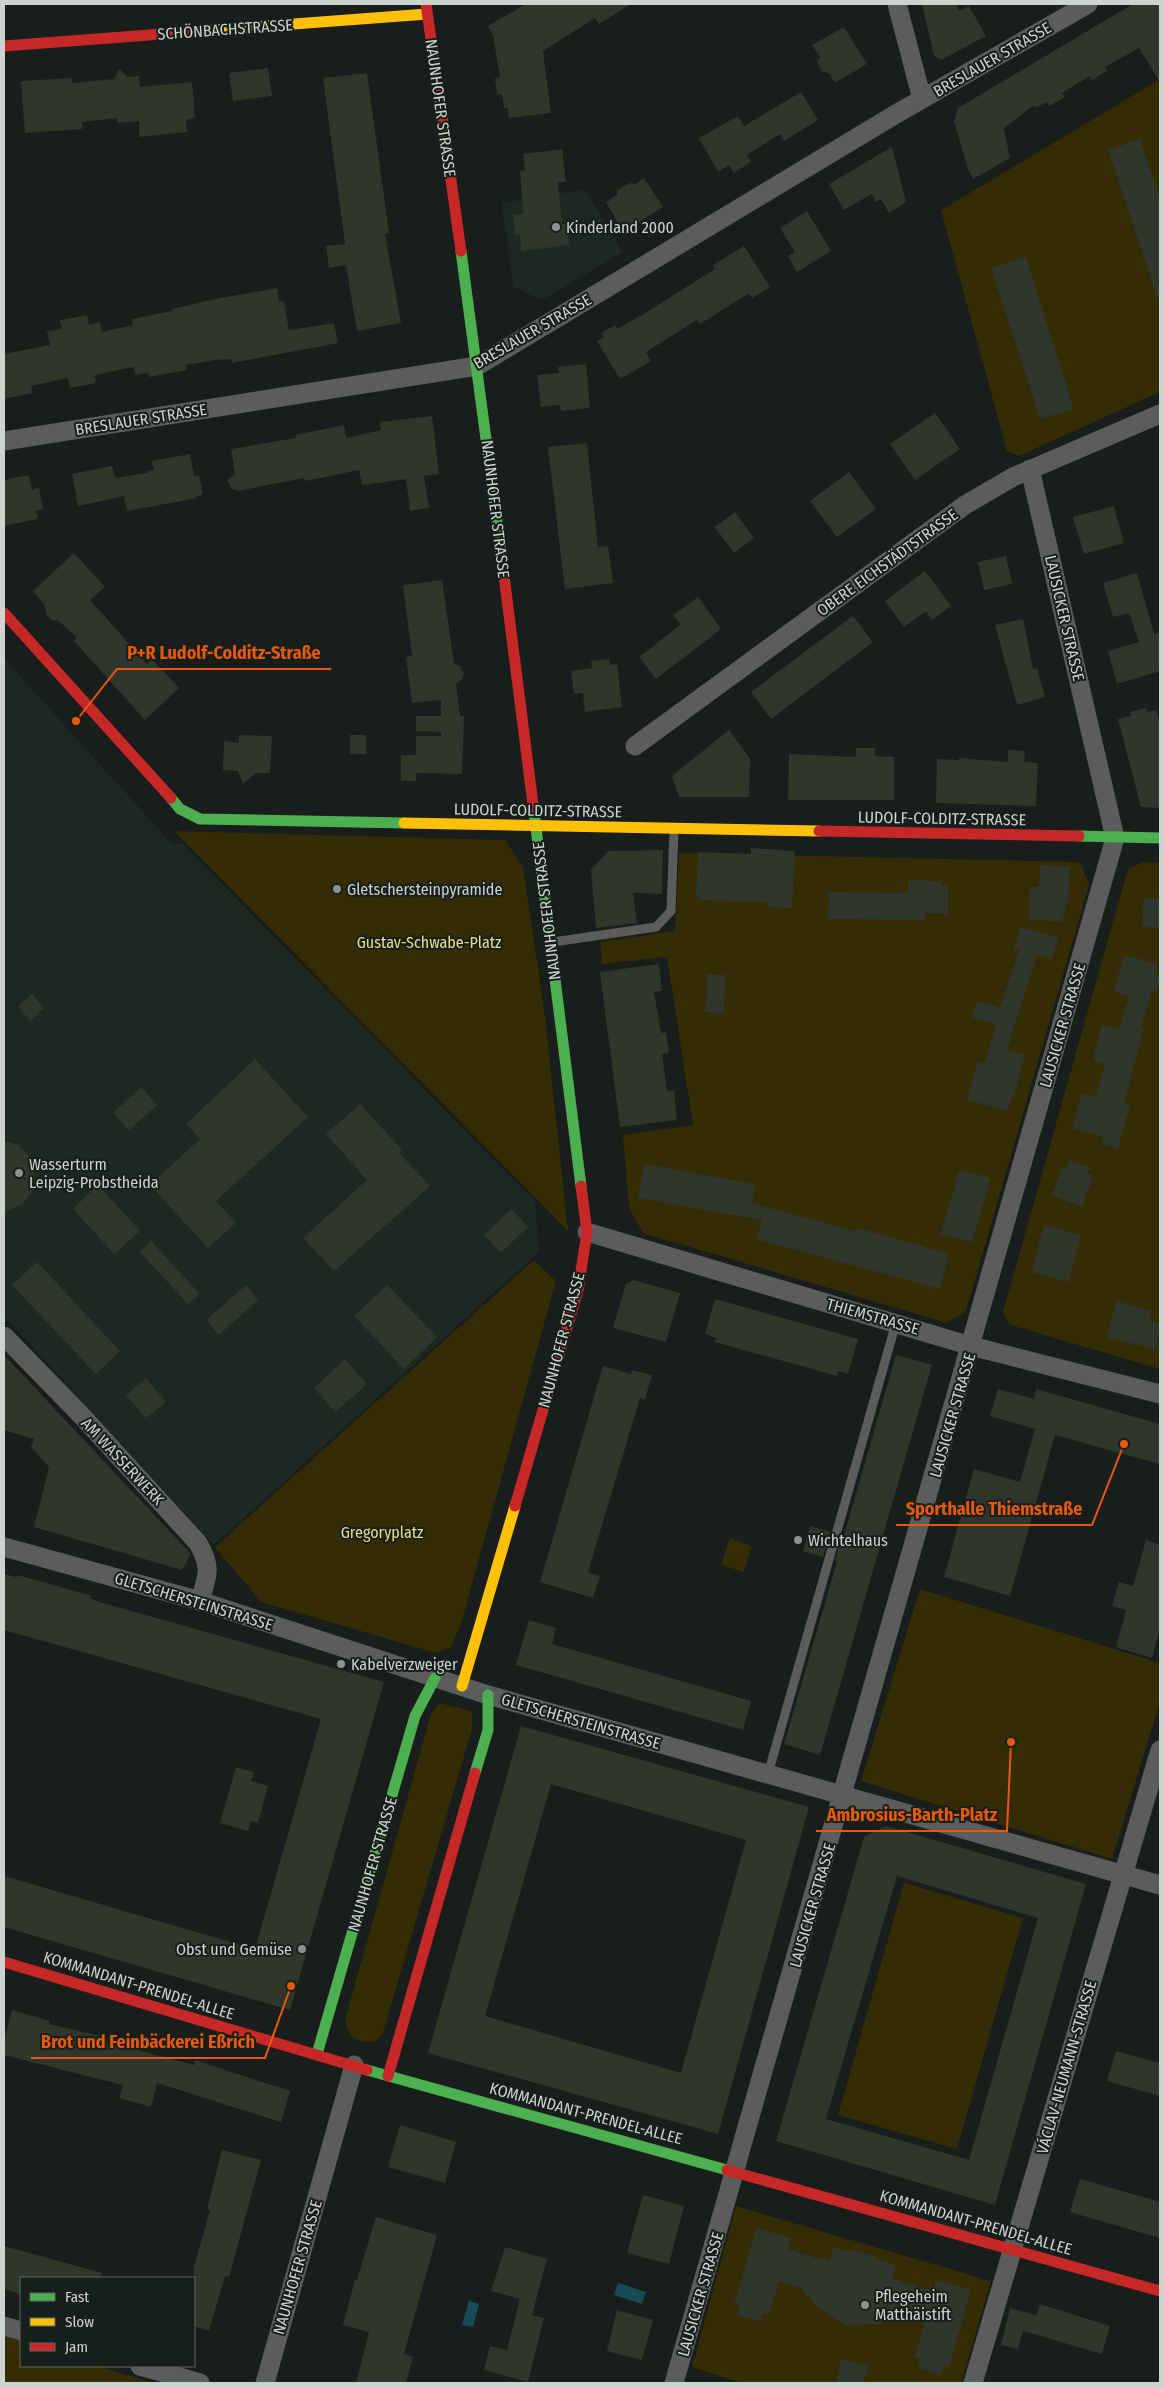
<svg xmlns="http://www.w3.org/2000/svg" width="1164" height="2387" font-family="'Fira Sans Condensed',sans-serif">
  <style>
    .built { fill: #1c2821 }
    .green { fill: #332c05 }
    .water { fill: #174b57 }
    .building { fill: #30362c; fill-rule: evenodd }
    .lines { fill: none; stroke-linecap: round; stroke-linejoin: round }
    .lane { stroke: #5a5d5b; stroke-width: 9 }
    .street { stroke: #5a5d5b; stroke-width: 19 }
    .fast { stroke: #4caf50; stroke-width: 11 }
    .slow { stroke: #ffc107; stroke-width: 11 }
    .jam { stroke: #c62828; stroke-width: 11 }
    .poi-dot { fill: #8e9390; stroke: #171f1a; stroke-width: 2 }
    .labels { text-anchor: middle; stroke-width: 4; stroke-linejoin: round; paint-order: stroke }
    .street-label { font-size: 16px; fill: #cdd3cf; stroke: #171f1a }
    .poi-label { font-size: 16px; fill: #cdd3cf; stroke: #171f1a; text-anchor: start }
    .park-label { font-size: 16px; fill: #efdc88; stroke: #171f1a }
    .leader { fill: none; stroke: #e8590c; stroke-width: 2 }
    .callout-dot { fill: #e8590c; stroke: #171f1a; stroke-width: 2 }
    .callout-label { font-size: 18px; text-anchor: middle; font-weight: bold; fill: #e8590c; stroke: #171f1a; stroke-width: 4; stroke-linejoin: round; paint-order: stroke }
  </style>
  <rect width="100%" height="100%" fill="#191d1b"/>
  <g class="built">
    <polygon points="585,189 623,252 542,300 513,287 502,203"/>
    <polygon points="4,658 172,844 183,844 535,1201 539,1252 214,1545 4,1316"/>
  </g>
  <g class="green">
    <polygon points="1160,79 1160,392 1019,456 1007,451 941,210"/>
    <polygon points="174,831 505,840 523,867 545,1016 568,1231"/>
    <polygon points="679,853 1080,862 1089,885 966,1311 947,1323 643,1233 629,1208 623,1135 693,1125 667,957 602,964 600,942 675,931"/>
    <polygon points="1144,862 1160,863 1160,1369 1010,1325 1003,1312 1127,872 1131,867"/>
    <polygon points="534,1260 556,1281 461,1624 451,1647 436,1653 261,1602 215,1547"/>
    <polygon points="730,1538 752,1546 744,1572 721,1565"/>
    <polygon points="920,1589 1160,1663 1160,1702 1112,1859 861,1781"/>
    <path d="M 439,1703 L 472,1711 L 472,1729 L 383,2033 L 375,2041 C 359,2045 347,2037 345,2020 L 431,1714 Z"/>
    <polygon points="904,1883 1023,1918 957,2149 838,2115"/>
    <polygon points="736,2206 991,2281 961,2383 742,2383 692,2367"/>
    <polygon points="4,2336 21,2341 21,2366 98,2366 153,2383 4,2383"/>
  </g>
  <g class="water">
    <polygon points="618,2283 646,2292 642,2304 614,2295"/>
    <polygon points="469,2301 479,2304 473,2327 462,2325"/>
  </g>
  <g class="building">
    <polygon points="526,4 631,4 599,24 595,18 543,51 551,113 509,118 508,108 504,108 502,94 497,95 495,78 500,77 493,35 488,26"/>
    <polygon points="922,4 956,4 959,11 969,6 986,36 941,60 934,56"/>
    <polygon points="1133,4 1160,4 1160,82 1139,48 1105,67 1107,71 1092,80 1090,76 1062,93 1065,97 1049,106 1046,102 1036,108 1034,105 1004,128 1010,158 973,179 968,169 954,121 958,108"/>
    <polygon points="844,27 867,64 835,83 829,73 822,72 817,61 820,57 812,45"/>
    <polygon points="268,68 272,96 233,101 229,73"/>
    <polygon points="119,69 128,77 139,76 140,87 192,82 195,118 186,120 187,132 139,137 139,121 117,123 117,118 82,122 82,129 25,133 21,81 72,78 72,83 114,79"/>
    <polygon points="367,73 389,233 385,234 401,323 357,331 346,265 329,268 326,246 345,244 323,78"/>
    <polygon points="801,92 818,120 784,141 780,134 747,155 751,162 734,173 729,165 718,172 699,138 738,116 744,126"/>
    <polygon points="1140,139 1160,199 1160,297 1157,297 1108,150"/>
    <polygon points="892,147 906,202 889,213 881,199 876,202 872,194 844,210 829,184"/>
    <polygon points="562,149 566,182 558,182 562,224 567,224 569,245 521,251 520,235 515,235 513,215 523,214 520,171 525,170 523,154"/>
    <polygon points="644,178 663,207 623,232 606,202 617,195 617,190 630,183 635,184"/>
    <polygon points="807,211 831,251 797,272 788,256 795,252 780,228"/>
    <polygon points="744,246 770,287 752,298 749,293 700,324 697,320 646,352 651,361 620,379 597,341 604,337 601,333 615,325 617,329 642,315 715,269 713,265"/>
    <polygon points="1026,257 1074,409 1040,419 991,268"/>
    <polygon points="277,288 279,301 284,301 289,330 334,323 338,343 232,363 231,359 221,360 221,359 186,365 187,370 149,377 148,373 135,375 134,367 95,375 96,383 70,388 68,378 31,386 33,393 4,399 4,354 50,345 47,331 62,329 60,320 87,315 89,325 100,322 102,332 133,325 132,319 172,311 172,309 210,300"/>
    <polygon points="586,364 590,408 561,411 560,405 541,407 537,375 559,373 558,367"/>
    <polygon points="935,413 960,449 915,480 890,444"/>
    <polygon points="432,416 439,474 424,476 429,508 410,511 406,479 362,485 359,470 305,481 304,478 238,491 232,489 227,480 235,474 231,449 296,438 295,435 344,425 346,438 381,430 380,422"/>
    <polygon points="587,443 598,547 608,546 613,583 565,589 548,447"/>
    <polygon points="190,454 194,476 199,475 203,495 197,496 197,498 127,511 124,496 78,506 72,474 112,466 115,478 147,473 147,471 154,470 152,461"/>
    <polygon points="849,472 876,509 837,537 810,501"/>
    <polygon points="29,475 32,490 39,488 43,509 36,511 38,519 4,526 4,480"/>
    <polygon points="1114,506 1124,543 1084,554 1073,517"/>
    <polygon points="735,512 754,538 734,553 715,527"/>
    <polygon points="74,553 105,587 90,600 147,664 152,659 179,688 145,720 74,641 77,638 59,621 51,620 46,614 45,606 33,591"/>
    <polygon points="1006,556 1012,584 984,590 978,562"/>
    <polygon points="925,571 951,606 932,620 926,611 904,627 885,601"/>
    <polygon points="1137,573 1154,634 1160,632 1160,671 1117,684 1108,651 1139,642 1129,613 1113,617 1103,583"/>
    <polygon points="442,580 454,664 460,666 464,673 462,680 456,684 460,716 464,716 462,774 416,773 416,781 401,781 401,755 416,755 416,736 441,736 441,732 416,731 416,716 441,716 441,700 412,703 406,657 412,656 403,585"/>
    <polygon points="698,597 721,629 656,679 639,657 678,627 680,624 673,615"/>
    <polygon points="853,616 873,642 771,719 751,692"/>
    <polygon points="1023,619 1033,669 1037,668 1045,697 1017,705 995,625"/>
    <polygon points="609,659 610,665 617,664 622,707 585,712 583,693 574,694 571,671 592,668 591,661"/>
    <polygon points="1146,708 1147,712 1156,710 1160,724 1160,808 1141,807 1118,719 1131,716 1130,712"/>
    <polygon points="729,730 750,759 749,797 679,797 672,776"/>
    <polygon points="239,735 272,736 270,773 256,773 243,784 238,771 223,770 224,741 239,743"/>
    <rect x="350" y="735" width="16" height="19"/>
    <polygon points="856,748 875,748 875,756 894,757 894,800 788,800 789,754 856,757"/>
    <polygon points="1008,750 1025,751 1024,762 1038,763 1036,806 936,803 937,759 959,760 959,758 1008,762"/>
    <polygon points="751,848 795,851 792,908 767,907 767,902 701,900 696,895 698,852 751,854"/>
    <polygon points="663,850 662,894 633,893 637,923 596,928 591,870 608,851"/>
    <polygon points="1040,865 1070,867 1068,900 1062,922 1029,919 1030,887 1039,887"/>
    <polygon points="908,880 941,881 941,885 948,886 948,914 926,913 925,920 828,919 829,892 908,893"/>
    <polygon points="1144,898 1160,899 1160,928 1142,927"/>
    <polygon points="1020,927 1058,937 1052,959 1037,955 1007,1050 1025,1055 1013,1098 1011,1097 1007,1111 967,1100 978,1061 985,1063 996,1024 972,1017 977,1001 1000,1008 1019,950 1014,949"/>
    <polygon points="1124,955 1158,964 1155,975 1160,976 1160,979 1157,992 1152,990 1141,1028 1144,1028 1124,1104 1130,1106 1118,1149 1102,1144 1104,1137 1072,1129 1082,1093 1096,1097 1105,1064 1093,1061 1102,1025 1119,1029 1129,996 1114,992"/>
    <polygon points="659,964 662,991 654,992 661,1033 666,1032 669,1053 662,1054 667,1091 674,1090 677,1120 620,1127 600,972"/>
    <polygon points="707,974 725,975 724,1013 705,1012"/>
    <polygon points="32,994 44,1008 30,1021 18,1006"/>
    <polygon points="255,1059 308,1117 216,1201 236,1223 208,1248 150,1185 200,1139 186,1124"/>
    <polygon points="141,1087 157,1105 129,1130 113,1113"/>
    <polygon points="360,1104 402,1150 399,1153 430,1186 334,1271 303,1238 367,1180 326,1134"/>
    <polygon points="4,1141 18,1145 28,1154 34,1166 35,1180 31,1194 22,1204 4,1213"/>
    <polygon points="1069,1161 1090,1167 1087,1174 1093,1175 1083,1206 1052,1196 1062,1167 1067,1168"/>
    <polygon points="644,1164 755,1184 752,1203 854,1231 862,1229 949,1254 940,1289 756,1239 762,1220 638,1198"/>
    <polygon points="959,1170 991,1178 972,1242 941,1234"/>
    <polygon points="98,1185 140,1231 114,1254 73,1209"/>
    <polygon points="511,1209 528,1227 501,1253 484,1235"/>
    <polygon points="1044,1225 1081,1235 1069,1282 1032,1272"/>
    <polygon points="151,1241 200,1294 188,1304 140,1252"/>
    <polygon points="37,1262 120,1351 96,1374 12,1285"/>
    <polygon points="633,1280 680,1293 666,1342 613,1328 626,1284"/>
    <polygon points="246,1285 258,1300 219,1335 206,1320"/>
    <polygon points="387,1285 437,1337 404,1369 354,1316"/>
    <polygon points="715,1299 858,1339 848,1374 838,1371 837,1376 715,1342 716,1338 705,1334"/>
    <polygon points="1116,1301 1152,1311 1149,1321 1160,1324 1155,1349 1107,1337"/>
    <polygon points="4,1355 191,1554 182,1570 34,1527 49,1467 31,1447 34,1439 4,1430"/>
    <polygon points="896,1355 932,1365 820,1755 784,1744 837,1562 835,1561 842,1535 844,1536"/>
    <polygon points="345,1359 367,1384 335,1412 314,1388"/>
    <polygon points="603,1366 631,1374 632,1370 652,1375 645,1399 640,1398 588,1572 600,1576 593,1598 540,1582"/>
    <polygon points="146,1378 166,1402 146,1418 126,1395"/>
    <polygon points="998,1389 1034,1399 1036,1389 1160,1424 1160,1464 1055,1435 1010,1596 944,1577 974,1469 1020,1482 1035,1429 990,1416"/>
    <polygon points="810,1526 830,1532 823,1557 803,1551"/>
    <polygon points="1146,1540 1160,1545 1160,1628 1152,1658 1116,1647 1126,1610 1112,1606 1119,1582 1133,1586"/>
    <polygon points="4,1574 16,1577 17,1575 82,1593 91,1596 90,1598 99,1602 384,1682 290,2010 4,1927 4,1876 255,1949 321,1719 4,1630"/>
    <polygon points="529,1620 556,1628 552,1644 751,1701 743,1730 516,1665"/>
    <path d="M 521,1726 L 809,1807 L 718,2134 L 428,2053 ZM 551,1784 L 746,1840 L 681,2073 L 485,2016 Z"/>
    <polygon points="236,1767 254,1772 251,1781 268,1786 258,1823 251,1821 248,1831 220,1823"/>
    <path d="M 886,1826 L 1086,1884 L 995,2205 L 776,2141 L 864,1837 ZM 897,1876 L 1038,1918 L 969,2160 L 826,2119 Z"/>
    <polygon points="12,2010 50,2021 49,2024 105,2037 104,2041 194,2065 195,2060 290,2091 281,2122 157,2083 151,2107 119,2098 123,2085 4,2055 4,2040"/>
    <polygon points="1116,2051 1160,2063 1160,2096 1107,2081"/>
    <polygon points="400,2125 456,2142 445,2183 388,2167"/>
    <polygon points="222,2150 261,2160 229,2277 225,2276 209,2331 194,2326 194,2267 210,2210 207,2209"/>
    <polygon points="1080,2179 1160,2202 1160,2238 1070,2212"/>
    <polygon points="643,2195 684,2206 669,2264 627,2253"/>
    <polygon points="376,2217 437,2235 404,2354 413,2357 406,2383 356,2383 369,2332 343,2325 355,2280 357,2280"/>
    <polygon points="756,2228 791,2238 788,2249 820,2259 821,2257 830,2260 833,2247 851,2252 851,2249 878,2257 877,2259 896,2265 892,2278 901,2280 900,2282 933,2291 936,2280 971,2290 949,2367 944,2365 941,2375 918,2368 920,2359 915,2357 924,2323 902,2316 879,2324 845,2325 816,2306 801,2288 779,2281 769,2315 763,2313 761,2322 737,2315 740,2306 734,2305"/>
    <polygon points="4,2246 102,2273 101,2278 21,2278 21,2294 4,2289"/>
    <polygon points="505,2247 547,2259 532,2315 544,2318 528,2382 484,2370 490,2346 507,2350 520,2299 491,2291"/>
    <polygon points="1040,2304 1110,2326 1102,2354 1023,2331 1018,2349 1001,2345 1010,2308 1036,2315"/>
    <polygon points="617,2310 653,2320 642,2360 607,2351"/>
    <polygon points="841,2359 868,2366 863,2383 836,2383"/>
  </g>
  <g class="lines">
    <g class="lane">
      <polyline points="553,942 656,927 671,911 674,830"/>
      <polyline points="768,1774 896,1323"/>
    </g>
    <g class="street">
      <polyline points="897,4 922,99"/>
      <polyline points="4,441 477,366 896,114 1088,4"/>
      <polyline points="635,746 965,505 1013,477 1160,414"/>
      <polyline points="587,1232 971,1346 1160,1394"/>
      <path d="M 4,1336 L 82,1416 L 198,1543 C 212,1568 208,1574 200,1601"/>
      <polyline points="4,1547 200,1601 488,1695 1160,1885"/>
      <polyline points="4,2326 21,2331"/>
      <polyline points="140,2366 200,2383"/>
      <polyline points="265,2383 354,2065"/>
      <polyline points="674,2383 1115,838 1030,469"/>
      <polyline points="973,2383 1160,1750"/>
    </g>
    <g class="fast">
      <polyline points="461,251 501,552"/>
      <polyline points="171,798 180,809 200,819 404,823"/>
      <polyline points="534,812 581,1186"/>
      <polyline points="1079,836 1160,838"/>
      <polyline points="475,1773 488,1730 488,1695"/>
      <polyline points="317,2054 415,1716 435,1678"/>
      <polyline points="367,2070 727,2170"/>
    </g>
    <g class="slow">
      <polyline points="215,30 427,14"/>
      <polyline points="404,823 819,831"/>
      <polyline points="462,1686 515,1506"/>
    </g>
    <g class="jam">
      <polyline points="426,4 461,251"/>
      <polyline points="4,46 215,30"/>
      <polyline points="501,552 534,812"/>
      <polyline points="4,613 171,798"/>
      <polyline points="819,831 1079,836"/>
      <polyline points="515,1506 578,1290 587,1232 581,1186"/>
      <polyline points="4,1962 367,2070"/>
      <polyline points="388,2076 475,1773"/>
      <polyline points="727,2170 1160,2291"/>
    </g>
  </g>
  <g class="poi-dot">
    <circle cx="556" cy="227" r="5"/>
    <circle cx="337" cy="889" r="5"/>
    <circle cx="19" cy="1173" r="5"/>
    <circle cx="798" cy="1540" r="5"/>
    <circle cx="341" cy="1664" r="5"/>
    <circle cx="302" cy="1949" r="5"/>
    <circle cx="865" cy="2305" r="5"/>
  </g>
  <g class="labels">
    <g class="street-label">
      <text transform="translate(225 29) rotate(-4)" y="6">SCHÖNBACHSTRASSE</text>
      <text transform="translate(992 59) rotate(-30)" y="6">BRESLAUER STRASSE</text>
      <text transform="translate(441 108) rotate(82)" y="6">NAUNHOFER STRASSE</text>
      <text transform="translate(532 331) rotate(-30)" y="6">BRESLAUER STRASSE</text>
      <text transform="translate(141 419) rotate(-9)" y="6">BRESLAUER STRASSE</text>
      <text transform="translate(496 509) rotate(83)" y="6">NAUNHOFER STRASSE</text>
      <text transform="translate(887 562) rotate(-36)" y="6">OBERE EICHSTÄDTSTRASSE</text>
      <text transform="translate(1065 618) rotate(77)" y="6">LAUSICKER STRASSE</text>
      <text transform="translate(538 810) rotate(1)" y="6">LUDOLF-COLDITZ-STRASSE</text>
      <text transform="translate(942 818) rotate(1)" y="6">LUDOLF-COLDITZ-STRASSE</text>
      <text transform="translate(546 911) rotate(-97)" y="6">NAUNHOFER STRASSE</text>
      <text transform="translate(1062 1025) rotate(-74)" y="6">LAUSICKER STRASSE</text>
      <text transform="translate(873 1316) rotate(16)" y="6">THIEMSTRASSE</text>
      <text transform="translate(561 1340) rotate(-75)" y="6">NAUNHOFER STRASSE</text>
      <text transform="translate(952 1415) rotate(-74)" y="6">LAUSICKER STRASSE</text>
      <text transform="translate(123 1461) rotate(47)" y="6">AM WASSERWERK</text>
      <text transform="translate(194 1601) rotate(17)" y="6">GLETSCHERSTEINSTRASSE</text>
      <text transform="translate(581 1721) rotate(16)" y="6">GLETSCHERSTEINSTRASSE</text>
      <text transform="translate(372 1864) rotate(-74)" y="6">NAUNHOFER STRASSE</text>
      <text transform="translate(812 1905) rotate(-74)" y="6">LAUSICKER STRASSE</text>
      <text transform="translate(139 1985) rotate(17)" y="6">KOMMANDANT-PRENDEL-ALLEE</text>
      <text transform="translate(1066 2067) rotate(-74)" y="6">VÁCLAV-NEUMANN-STRASSE</text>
      <text transform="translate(586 2113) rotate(15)" y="6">KOMMANDANT-PRENDEL-ALLEE</text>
      <text transform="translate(976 2222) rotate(16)" y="6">KOMMANDANT-PRENDEL-ALLEE</text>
      <text transform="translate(297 2267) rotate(-74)" y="6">NAUNHOFER STRASSE</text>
      <text transform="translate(700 2294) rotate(-74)" y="6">LAUSICKER STRASSE</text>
    </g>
    <g class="poi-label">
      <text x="566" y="233">Kinderland 2000</text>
      <text x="347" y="895">Gletschersteinpyramide</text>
      <text x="29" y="1170">Wasserturm<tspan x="29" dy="18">Leipzig-Probstheida</tspan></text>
      <text x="808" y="1546">Wichtelhaus</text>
      <text x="351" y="1670">Kabelverzweiger</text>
      <text x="292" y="1955" text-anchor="end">Obst und Gemüse</text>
      <text x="875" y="2302">Pflegeheim<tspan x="875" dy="18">Matthäistift</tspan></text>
    </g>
    <g class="park-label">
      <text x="429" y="948">Gustav-Schwabe-Platz</text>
      <text x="382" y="1538">Gregoryplatz</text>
    </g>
  </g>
  <path class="leader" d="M76 721L117 669H331M1124 1444L1092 1525H896M1011 1742L1007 1831H816M291 1986L265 2058H31"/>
  <g class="callout-dot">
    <circle cx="76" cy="721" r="5"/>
    <circle cx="1124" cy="1444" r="5"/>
    <circle cx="1011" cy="1742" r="5"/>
    <circle cx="291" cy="1986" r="5"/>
  </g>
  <g class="callout-label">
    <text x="224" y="659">P+R Ludolf-Colditz-Straße</text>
    <text x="994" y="1515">Sporthalle Thiemstraße</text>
    <text x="912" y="1821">Ambrosius-Barth-Platz</text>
    <text x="148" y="2048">Brot und Feinbäckerei Eßrich</text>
  </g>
  <rect width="1164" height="2387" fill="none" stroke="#cdd3cf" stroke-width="10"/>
  <rect x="20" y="2277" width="175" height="90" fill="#171f1a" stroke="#606762"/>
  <rect x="30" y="2293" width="25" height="8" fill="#4caf50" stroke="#606762"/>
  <text x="65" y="2302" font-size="15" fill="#cdd3cf">Fast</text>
  <rect x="30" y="2318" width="25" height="8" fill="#ffc107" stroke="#606762"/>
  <text x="65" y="2327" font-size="15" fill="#cdd3cf">Slow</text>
  <rect x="30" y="2343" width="25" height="8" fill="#c62828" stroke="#606762"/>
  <text x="65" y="2352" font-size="15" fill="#cdd3cf">Jam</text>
</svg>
